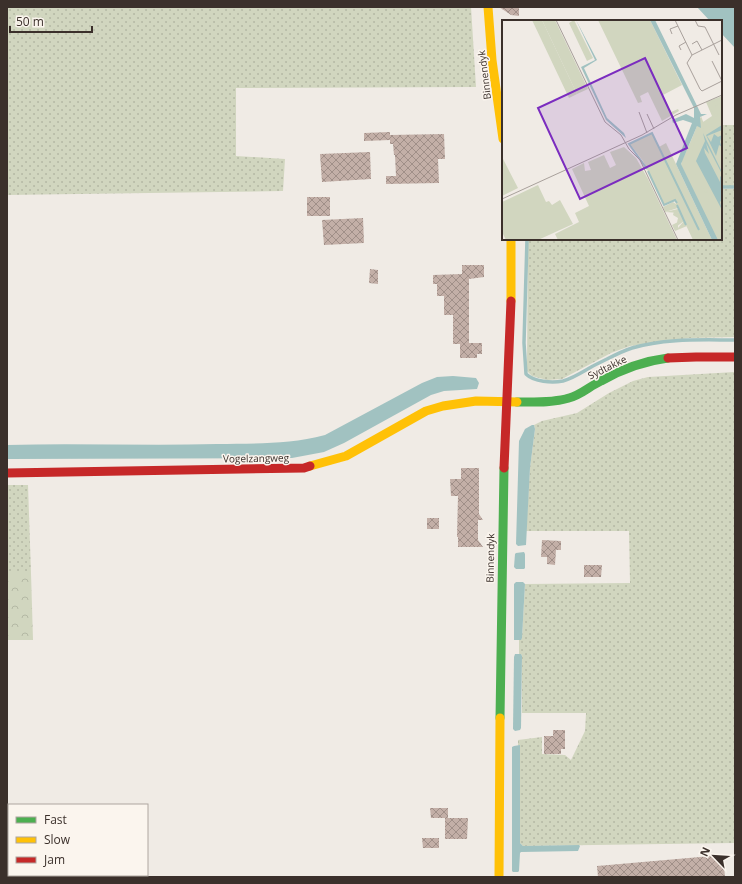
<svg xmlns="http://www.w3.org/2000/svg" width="742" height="884" font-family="'Open Sans',sans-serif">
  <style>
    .green { fill: url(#green-dots) }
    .forest { fill: url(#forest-crowns) }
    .water { fill: #a1c2c1 }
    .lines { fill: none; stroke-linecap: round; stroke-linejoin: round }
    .stream { stroke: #a1c2c1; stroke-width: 3.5 }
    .building { fill: url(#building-cross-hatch) }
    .fast { stroke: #4caf50; stroke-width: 9 }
    .slow { stroke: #ffc107; stroke-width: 9 }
    .jam { stroke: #c62828; stroke-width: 9 }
    .labels { text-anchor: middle; stroke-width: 3; stroke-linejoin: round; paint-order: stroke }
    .street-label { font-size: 10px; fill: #3b302b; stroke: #fbf5ee }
    .inset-river { fill: none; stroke: #a1c2c1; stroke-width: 2 }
    .inset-road { fill: none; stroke: #a8a09b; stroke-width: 1 }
    .view { fill: #7b2cbf; fill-opacity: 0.15; stroke: #7b2cbf; stroke-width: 2 }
    .inset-edge { fill: none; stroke: #3b302b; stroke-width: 2 }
  </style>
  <defs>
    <pattern id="green-dots" width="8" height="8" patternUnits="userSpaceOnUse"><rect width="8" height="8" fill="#d1d6bf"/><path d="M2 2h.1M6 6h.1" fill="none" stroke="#b4b8a4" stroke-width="1.8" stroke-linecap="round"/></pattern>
    <pattern id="forest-crowns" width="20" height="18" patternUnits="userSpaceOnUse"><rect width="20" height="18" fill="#d1d6bf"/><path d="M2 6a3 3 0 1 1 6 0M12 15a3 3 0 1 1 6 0" fill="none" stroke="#b4b8a4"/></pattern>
    <pattern id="building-cross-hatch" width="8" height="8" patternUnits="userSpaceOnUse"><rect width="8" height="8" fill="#c3afa7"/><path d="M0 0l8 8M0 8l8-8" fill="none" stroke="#a08f88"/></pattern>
  </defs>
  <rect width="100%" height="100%" fill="#f0ebe5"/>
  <g class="green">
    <polygon points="7,7 471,7 476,87 236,88 236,156 285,159 283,191 7,195"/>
    <rect x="721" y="125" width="14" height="61"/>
    <polygon points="721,189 735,189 735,337 690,338 630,346 611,353 562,379 547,380 532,376 527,371 527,362 528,239 721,239"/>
    <polygon points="735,372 735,843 523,846 520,843 520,745 518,746 518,740 542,737 542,754 565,755 571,760 585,731 586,713 522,713 522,656 521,654 519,654 519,640 522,638 525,584 630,583 629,531 526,531 530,468 535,429 534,425 542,421 577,413 609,393 633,381 648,377"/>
    <polygon points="7,485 28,485 31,573 7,573"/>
  </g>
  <polygon class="forest" points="7,573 31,573 33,640 7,640"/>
  <g class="water">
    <polygon points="697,7 735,7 735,48 721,33 721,21 710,21"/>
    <path d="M 453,376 L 476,378 L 479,383 L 477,389 L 444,391 L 431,395 L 344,443 L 324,452 L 292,458 L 7,459 L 7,445 C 77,443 147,446 217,444 C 255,443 288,445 325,435 L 422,383 L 437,377 Z"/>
    <polygon points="532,425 534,425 535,429 530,468 526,545 518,546 516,544 519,441 525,429"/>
    <polygon points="524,552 525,554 525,568 524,569 516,569 514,567 515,554 516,553"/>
    <polygon points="516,582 523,582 525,584 522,638 521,640 514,640 514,584"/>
    <polygon points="515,654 521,654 522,656 521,728 520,730 515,731 513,729 514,657"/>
    <polygon points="520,745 520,843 523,846 579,845 580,846 578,851 521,852 520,853 519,871 518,872 513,872 512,871 512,747 514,746"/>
  </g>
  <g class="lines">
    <g class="stream">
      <polyline points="721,187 735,187"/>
      <path d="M 527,239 L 524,343 L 526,374 C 534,382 552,383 563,381 C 574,378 584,371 593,366 C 606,360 619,352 632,348 C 665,338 701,340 735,340"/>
    </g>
  </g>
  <g class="building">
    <polygon points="499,7 519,7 519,16 511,15"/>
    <polygon points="390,132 390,135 444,134 445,159 438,159 439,183 386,184 386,176 396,176 395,155 394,155 393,144 390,144 390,140 364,141 364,133"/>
    <polygon points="370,152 371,179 322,182 320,154"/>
    <rect x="307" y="197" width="23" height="19"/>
    <polygon points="363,218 364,243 324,245 322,220"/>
    <polygon points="462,265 484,265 484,277 469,279 469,343 482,343 482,354 477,354 477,358 460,358 460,344 453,344 453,315 444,315 444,296 437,296 437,284 433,284 433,275 462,274"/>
    <polygon points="370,269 378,270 378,284 369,283"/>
    <polygon points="461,468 479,468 479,514 483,520 478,520 478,540 483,547 458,547 458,537 457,537 458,496 451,496 450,479 461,479"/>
    <rect x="427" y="518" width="12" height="11"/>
    <polygon points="542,540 561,541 561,550 556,550 555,565 547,564 547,557 541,557"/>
    <polygon points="584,565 602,565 601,577 584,577"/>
    <polygon points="553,730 565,730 565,749 561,749 561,754 544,754 544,736 553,736"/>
    <polygon points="430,808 448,808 448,818 431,818"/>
    <polygon points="445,818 468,818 467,839 445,839"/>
    <polygon points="422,838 439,838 439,848 423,848"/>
    <polygon points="723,855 725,877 598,877 597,866"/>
  </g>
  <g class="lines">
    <g class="fast">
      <path d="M 517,402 C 533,402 553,403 569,398 C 581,395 590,386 601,381 C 622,369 644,361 668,358"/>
      <polyline points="500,718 504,468"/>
    </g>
    <g class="slow">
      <polyline points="488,7 492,60 503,139"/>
      <polyline points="511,239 511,301"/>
      <polyline points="310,466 346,456 426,411 443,406 476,401 517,402"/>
      <polyline points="499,877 500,718"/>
    </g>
    <g class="jam">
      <polyline points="668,358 696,357 735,357"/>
      <polyline points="504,468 511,301"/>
      <polyline points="7,473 304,468 310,466"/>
    </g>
  </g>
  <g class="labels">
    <g class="street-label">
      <text transform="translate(484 75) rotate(-97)" y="4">Binnendyk</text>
      <text transform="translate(607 367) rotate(-26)" y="4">Sydtakke</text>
      <text transform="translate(256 458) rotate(-1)" y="4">Vogelzangweg</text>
      <text transform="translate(490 558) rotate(-89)" y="4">Binnendyk</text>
    </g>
  </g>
  <g transform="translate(502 20)">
    <rect width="220" height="220" fill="#f0ebe5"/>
    <path d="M 40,0 L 53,0 L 86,69 L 75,74 ZM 96,0 L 148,0 L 180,65 L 161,75 L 169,92 L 176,89 L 177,91 L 160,101 L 146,72 L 138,76 L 140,82 L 136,83 ZM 220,76 L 220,220 L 215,220 L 179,145 L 180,140 L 198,104 L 210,96 L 204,82 ZM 150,113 L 157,127 L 164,123 L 210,220 L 191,220 L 182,201 L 174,207 L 176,198 L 171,195 L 172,191 L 178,193 L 176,185 L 176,188 L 163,192 L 161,187 L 171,182 L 174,184 L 173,180 L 162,185 L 141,141 L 128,124 ZM 122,127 L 134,138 L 146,159 L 175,220 L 56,220 L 53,214 L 77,202 L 73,193 L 87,186 L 70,149 L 82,143 L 83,151 L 89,150 L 86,142 L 102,135 L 108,148 L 114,145 L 108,132 ZM 0,137 L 16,168 L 0,176 ZM 36,165 L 44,182 L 47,181 L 50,185 L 58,180 L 71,204 L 36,220 L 4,220 L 0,212 L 0,182 Z" fill="#d1d6bf"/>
    <path d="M 30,0 L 40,0 L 75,74 L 67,78 ZM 72,0 L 91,38 L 85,41 L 67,3 ZM 220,78 L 220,83 L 213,86 L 216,96 L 214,97 L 206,84 ZM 199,96 L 202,104 L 195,113 L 187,143 L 207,179 L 205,185 L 209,187 L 211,199 L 220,214 L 220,220 L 218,220 L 180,143 ZM 215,101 L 220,105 L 208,107 L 204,119 L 199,110 ZM 204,123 L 220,154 L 220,162 L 201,130 L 206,133 ZM 200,154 L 207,166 L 205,173 L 198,158 ZM 176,189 L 185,206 L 173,211 L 170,205 L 176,202 L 176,208 L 182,201 L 178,193 L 163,192 Z" fill="#d1d6bf"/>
    <path d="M 74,0 L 95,40 L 82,48 L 105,98 L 122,113 L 124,118 L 104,100 L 79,47 L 93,40 ZM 148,0 L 153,0 L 199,94 L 205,94 L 198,97 L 199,108 L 195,106 L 179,144 L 216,220 L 210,220 L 174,144 L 190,103 L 181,100 L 171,103 L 170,100 L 184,94 L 192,98 L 192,88 ZM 220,105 L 220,110 L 205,116 L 209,122 L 212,114 L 216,117 L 220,115 L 218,122 L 220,127 L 217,125 L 214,136 L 204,115 ZM 201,113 L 220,152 L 220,154 L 204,123 L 207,134 L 202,128 L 203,133 L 218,162 L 218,156 L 220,158 L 220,180 L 218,182 L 220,190 L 194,141 L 203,121 Z" fill="#a1c2c1"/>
    <path class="inset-river" d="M 145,149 L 127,124 L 150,113 L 197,210M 146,151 L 162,185 L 173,180 L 175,183M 175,185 L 184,205"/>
    <path class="inset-road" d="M 54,0 L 103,102 L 119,115 L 127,129 L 138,140 L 176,220M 173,0 L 190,35 L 185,43 L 198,69 L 200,71 L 220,61M 193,0 L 196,6 L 203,7 L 217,35M 170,14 L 168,9 L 176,6M 190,24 L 195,21 L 200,30M 179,30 L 177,26 L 184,22M 190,35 L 220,20M 210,41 L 220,61M 137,92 L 145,113M 145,94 L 152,109M 0,179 L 140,115 L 174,95 L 220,75"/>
    <path class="view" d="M 143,38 L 185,128 L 78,179 L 36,88 Z"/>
    <rect width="220" height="220" class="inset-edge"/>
  </g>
  <rect width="742" height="884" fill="none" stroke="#3b302b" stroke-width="16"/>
  <rect x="8" y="804" width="140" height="72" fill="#fbf5ee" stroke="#aea6a0"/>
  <rect x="16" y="817" width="20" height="6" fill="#4caf50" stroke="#aea6a0"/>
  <text x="44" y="824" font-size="12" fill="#3b302b">Fast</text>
  <rect x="16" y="837" width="20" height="6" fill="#ffc107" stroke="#aea6a0"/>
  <text x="44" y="844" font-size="12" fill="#3b302b">Slow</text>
  <rect x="16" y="857" width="20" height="6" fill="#c62828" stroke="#aea6a0"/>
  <text x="44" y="864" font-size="12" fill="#3b302b">Jam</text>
  <g transform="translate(714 856) rotate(295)" stroke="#fbf5ee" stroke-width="3" paint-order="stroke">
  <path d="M0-3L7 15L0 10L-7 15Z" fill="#3b302b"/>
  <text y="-6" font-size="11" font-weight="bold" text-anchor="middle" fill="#3b302b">N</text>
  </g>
  <path d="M10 26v6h82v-6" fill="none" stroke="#3b302b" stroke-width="2"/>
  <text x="16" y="26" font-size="12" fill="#3b302b" stroke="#fbf5ee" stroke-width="3" paint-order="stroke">50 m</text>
</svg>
